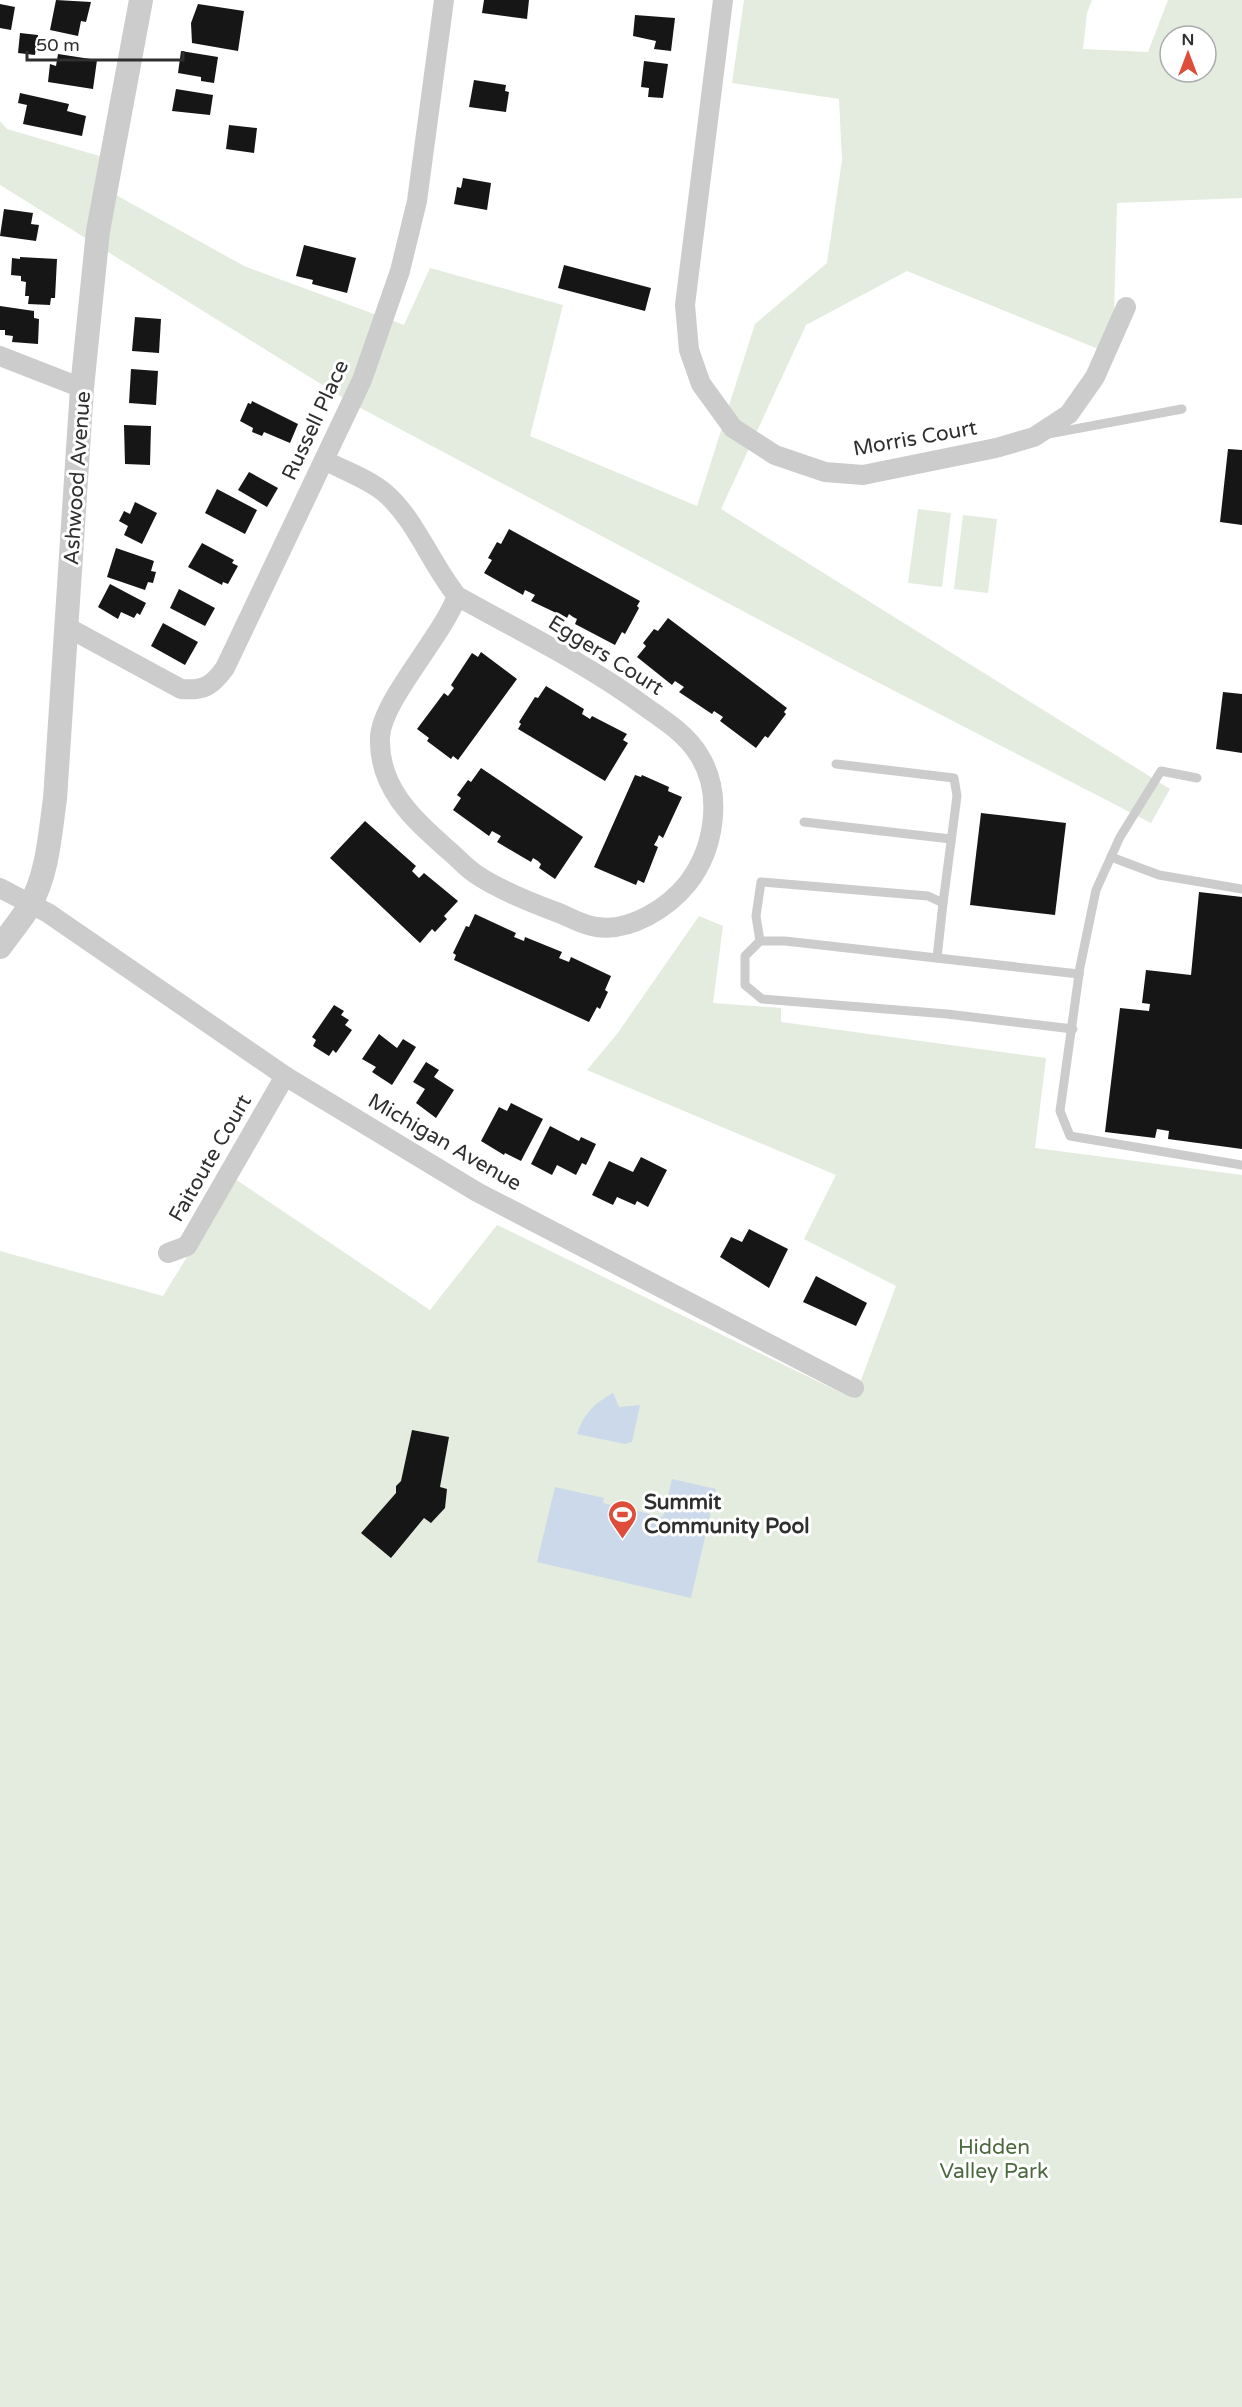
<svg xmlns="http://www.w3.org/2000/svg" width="1242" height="2407" font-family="'Varela Round',sans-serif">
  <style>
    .green { fill: #e3ecde; fill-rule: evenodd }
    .water { fill: #cbd9eb }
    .building { fill: #161616 }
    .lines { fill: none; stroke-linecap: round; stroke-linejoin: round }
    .service { stroke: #ccc; stroke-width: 9 }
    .minor { stroke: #ccc; stroke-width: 20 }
    .tertiary { stroke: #ccc; stroke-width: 24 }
    .labels { text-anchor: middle; stroke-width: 6; stroke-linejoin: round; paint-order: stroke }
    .street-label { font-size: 21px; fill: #2f2f2f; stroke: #fff }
    .poi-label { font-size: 21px; font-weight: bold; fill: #2f2f2f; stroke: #fff; text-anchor: start }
    .park-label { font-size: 21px; fill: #4b693e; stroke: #fff }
  </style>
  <rect width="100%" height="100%" fill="#fff"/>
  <g class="green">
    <path d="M 744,0 L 1092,0 L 1087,13 L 1083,49 L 1148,52 L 1168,0 L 1242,0 L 1242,198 L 1117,203 L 1113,355 L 907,271 L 806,325 L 721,509 L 1170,789 L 1151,823 L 852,669 L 353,404 L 0,185 L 0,121 L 7,129 L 113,160 L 107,190 L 244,266 L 404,325 L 430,268 L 563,305 L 530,436 L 697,506 L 755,324 L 827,263 L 842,160 L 839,99 L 732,83 ZM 1170,36 L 1206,36 L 1206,72 L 1170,72 Z"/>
    <polygon points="918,509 951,513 942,587 908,583"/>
    <polygon points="963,515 997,519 988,593 954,589"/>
    <polygon points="699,916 723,926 713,1003 781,1008 781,1022 1046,1058 1035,1148 1242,1175 1242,2407 0,2407 0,1251 163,1296 235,1179 430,1310 497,1225 854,1399 896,1286 804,1239 836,1175 587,1070 617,1034"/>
  </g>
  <g class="water">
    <path d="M 613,1393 L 619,1407 L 640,1405 L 632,1442 L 625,1444 L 577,1434 C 583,1414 595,1403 613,1393 Z"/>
    <polygon points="672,1479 716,1489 691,1598 537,1562 555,1487 604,1498 603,1503 663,1517"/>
  </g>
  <g class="building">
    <polygon points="56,0 91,2 86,22 81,21 78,36 50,30"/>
    <polygon points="484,0 529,0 527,19 482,13"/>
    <polygon points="0,4 15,7 11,30 0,28"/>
    <polygon points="198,4 244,11 238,51 192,43 191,23"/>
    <polygon points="635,15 675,18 671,51 654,49 656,41 633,36"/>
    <polygon points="20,33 38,35 35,55 18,53"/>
    <polygon points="181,51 218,57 214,83 201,81 201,77 178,73"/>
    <polygon points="58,54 97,60 93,89 48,82 50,64 56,66"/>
    <polygon points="644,61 668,64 663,98 648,97 649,88 641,87"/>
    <polygon points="474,80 506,85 505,91 509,92 506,112 469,107"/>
    <polygon points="176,89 213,95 210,115 172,111"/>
    <polygon points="20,93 69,104 67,111 86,116 82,136 23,124 27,105 18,103"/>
    <polygon points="229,125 257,128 254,153 226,149"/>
    <polygon points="463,178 491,183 487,210 454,204 457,187 461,188"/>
    <polygon points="4,209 33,213 31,224 39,225 36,241 0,236"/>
    <polygon points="304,245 356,258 347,293 312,284 313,280 296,276"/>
    <polygon points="20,257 57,259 55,298 51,298 50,305 28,304 29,296 25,296 26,282 21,281 21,276 11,275 12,258 20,259"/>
    <polygon points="564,265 651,288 645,311 558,288"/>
    <polygon points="0,306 34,311 34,318 39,319 38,344 12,342 13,336 5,335 5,330 0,330"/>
    <polygon points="135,317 161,319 159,353 132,351"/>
    <polygon points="131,369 158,371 156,405 129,403"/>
    <polygon points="252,401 298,424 290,443 264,432 262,436 252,432 253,428 240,421 248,403 251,404"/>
    <polygon points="124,425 151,426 150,465 125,464"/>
    <polygon points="1228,449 1242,450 1242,525 1220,522"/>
    <polygon points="249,472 278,488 267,507 238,490"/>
    <polygon points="217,489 257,510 245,534 205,513"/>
    <polygon points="135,502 157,513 142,544 124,535 128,526 119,521 124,511 130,514"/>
    <polygon points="509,529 640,601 637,606 639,608 625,634 622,632 615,645 575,624 577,619 573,617 569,614 567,618 531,601 535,595 525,590 523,595 484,573 492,560 488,558 497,542 501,544"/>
    <polygon points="202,543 234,560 232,563 238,566 228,584 223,582 222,585 188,567"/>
    <polygon points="116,548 154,561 151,571 156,572 153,583 148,582 145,590 107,577"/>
    <polygon points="110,584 146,603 140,615 137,613 134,618 121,612 118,619 98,607"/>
    <polygon points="179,589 215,608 205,626 170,608"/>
    <polygon points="668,618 787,708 784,712 786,714 768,738 765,736 756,748 720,721 723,717 714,711 712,714 679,692 684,687 675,681 672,685 637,657 646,646 643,643 654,629 658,631"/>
    <polygon points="163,623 198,642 185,665 151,646"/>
    <polygon points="481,652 517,679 458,760 453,756 451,759 427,741 429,738 417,729 444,693 448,696 454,688 451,685 472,653 478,657"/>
    <polygon points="546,686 584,709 582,714 590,719 592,716 627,734 623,740 628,743 605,781 518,729 521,724 519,722 535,697 538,698"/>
    <polygon points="1223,692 1242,694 1242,753 1216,749"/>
    <polygon points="481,768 583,837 555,879 539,868 541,864 538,861 533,858 531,862 497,842 501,836 492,831 489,836 453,810 461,798 457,795 468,780 471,782"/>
    <polygon points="635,775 641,777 642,775 669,787 668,791 682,797 663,838 659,835 657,840 654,845 658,847 644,883 638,880 636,885 594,867"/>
    <polygon points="981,813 1066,823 1055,915 970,905"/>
    <polygon points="365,821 416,866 412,871 419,878 424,873 458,901 444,916 447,919 435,932 432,929 420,943 330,858"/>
    <polygon points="1199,892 1242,897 1242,1149 1168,1139 1169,1131 1157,1129 1155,1138 1105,1132 1120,1008 1149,1011 1150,1004 1142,1003 1146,970 1191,975"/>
    <polygon points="475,914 516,933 514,937 524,941 525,937 562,952 559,958 569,962 571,957 611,976 605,990 608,992 600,1009 597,1007 589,1022 454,960 456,955 453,953 466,926 469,927"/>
    <polygon points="334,1005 344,1011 341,1015 349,1020 345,1025 352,1030 336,1053 333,1050 329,1056 313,1046 316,1040 312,1037"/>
    <polygon points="379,1034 397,1048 403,1039 416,1047 392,1085 372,1072 376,1067 362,1059"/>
    <polygon points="426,1062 439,1070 434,1077 454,1090 436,1118 416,1103 425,1089 413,1082"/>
    <polygon points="511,1103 543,1119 521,1161 505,1153 504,1155 481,1141 499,1107 507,1111"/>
    <polygon points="550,1126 579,1141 581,1137 596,1144 586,1165 582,1163 576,1175 557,1165 552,1175 531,1164"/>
    <polygon points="641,1157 667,1170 648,1207 637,1201 635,1205 617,1197 613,1205 592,1195 609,1161 633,1172"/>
    <polygon points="749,1229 788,1249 769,1288 720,1257 731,1237 742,1242"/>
    <polygon points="816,1276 867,1303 856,1326 803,1302"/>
    <polygon points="412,1430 449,1437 440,1487 447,1489 445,1508 431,1523 424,1518 391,1558 361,1533 396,1493 396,1486 401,1481"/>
  </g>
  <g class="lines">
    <g class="service">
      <polyline points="1048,434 1182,409"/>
      <polyline points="836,764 954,778 957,796 943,903"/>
      <polyline points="1197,778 1161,771 1120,837 1096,890 1080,967 1060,1111 1070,1136 1242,1165"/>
      <polyline points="804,822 951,839"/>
      <polyline points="1111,857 1159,875 1242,889"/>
      <polyline points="760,941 756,916 761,882 928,896 943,903 937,958"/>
      <polyline points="1073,1029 947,1014 762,999 745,985 745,956 760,941 785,941 1079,974"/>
    </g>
    <g class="minor">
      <polyline points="723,0 685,305 689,350 701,384 733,428 775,455 825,472 863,475 996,448 1034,437 1069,414 1095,377 1126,307"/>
      <polyline points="0,356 82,388"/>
      <path d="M 324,460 C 343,470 369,479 385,493 C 416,520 431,564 457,596 C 521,632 588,664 647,708 C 666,721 687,735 699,755 C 723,793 715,848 688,883 C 668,908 630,932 597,927 C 585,926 571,918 559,913 C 532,903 501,891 477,875 C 466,868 457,857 447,849 C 412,818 378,787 380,737 C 382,700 442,637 457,596"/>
      <path d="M 67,627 L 181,689 C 204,691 212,686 225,668 L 362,380 L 400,271 L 417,201 L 444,0"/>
      <polyline points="0,888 48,913 285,1076 477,1192 854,1388"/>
      <polyline points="168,1253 187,1246 285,1076"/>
    </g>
    <path class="tertiary" d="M 0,947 C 10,933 22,919 30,905 C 48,874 50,833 55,799 L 82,388 L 98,231 L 141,0"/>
  </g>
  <defs>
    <symbol id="stadium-pin" viewBox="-11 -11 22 30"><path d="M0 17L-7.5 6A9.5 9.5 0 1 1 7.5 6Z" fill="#de4c3a" stroke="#fff"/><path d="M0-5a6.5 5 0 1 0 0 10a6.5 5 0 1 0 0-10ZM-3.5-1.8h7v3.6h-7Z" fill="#fff"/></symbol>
  </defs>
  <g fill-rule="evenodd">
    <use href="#stadium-pin" x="606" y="1498" width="33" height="45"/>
  </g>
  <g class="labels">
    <g class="street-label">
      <text transform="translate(315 420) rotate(-65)" y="7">Russell Place</text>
      <text transform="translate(915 438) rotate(-10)" y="7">Morris Court</text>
      <text transform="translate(77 478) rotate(-86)" y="7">Ashwood Avenue</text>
      <text transform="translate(606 655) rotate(32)" y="7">Eggers Court</text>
      <text transform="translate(445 1142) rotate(30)" y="7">Michigan Avenue</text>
      <text transform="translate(210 1158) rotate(-60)" y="7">Faitoute Court</text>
    </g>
    <g class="poi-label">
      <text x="644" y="1509">Summit<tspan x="644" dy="24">Community Pool</tspan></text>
    </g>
    <g class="park-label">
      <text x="994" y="2154">Hidden<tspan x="994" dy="24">Valley Park</tspan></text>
    </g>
  </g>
  <g transform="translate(1188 54)"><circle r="28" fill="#ffffff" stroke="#acacac" stroke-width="1.5"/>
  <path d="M0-4.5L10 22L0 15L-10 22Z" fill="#de4c3a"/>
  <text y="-9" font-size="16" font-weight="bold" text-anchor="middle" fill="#2f2f2f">N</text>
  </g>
  <path d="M27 51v9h156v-9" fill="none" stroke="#2f2f2f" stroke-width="3"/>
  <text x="36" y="51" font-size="18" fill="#2f2f2f" stroke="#ffffff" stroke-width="4.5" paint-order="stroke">50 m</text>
</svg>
